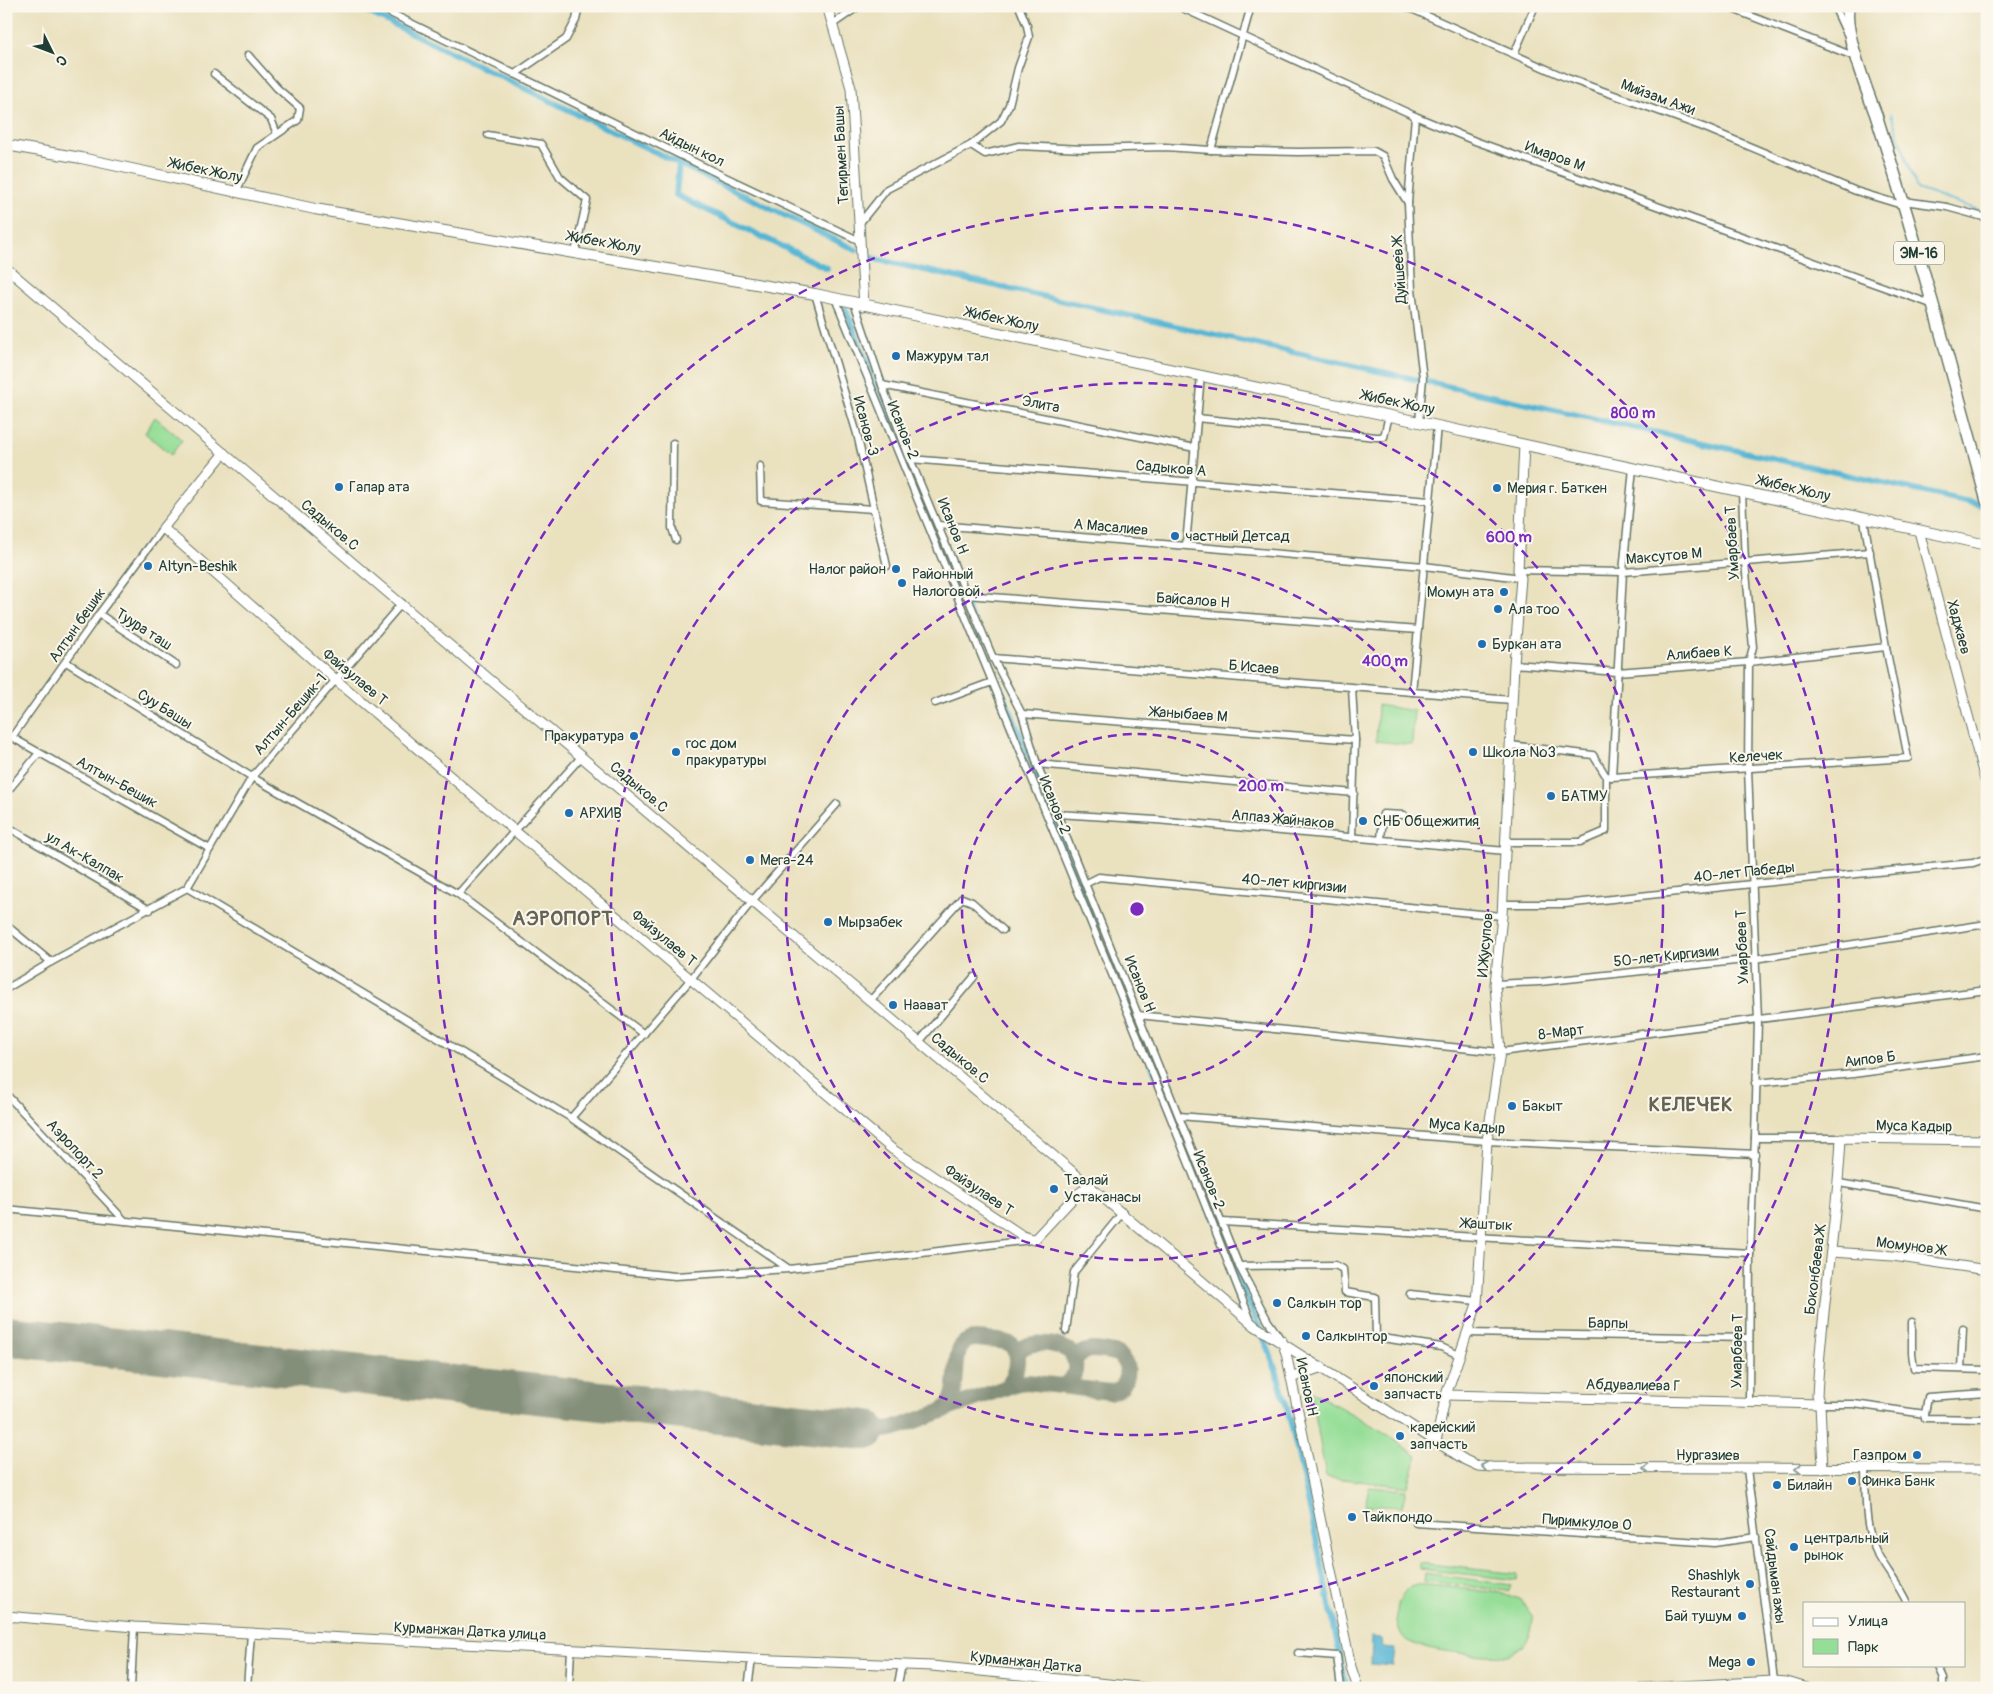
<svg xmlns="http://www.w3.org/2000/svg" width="1993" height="1694" font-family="Pangolin,sans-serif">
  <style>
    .green { fill: #96de98; stroke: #5a8e66 }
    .water { fill: #55b5d4; stroke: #3a7984 }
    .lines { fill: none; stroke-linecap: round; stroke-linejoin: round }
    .stream { stroke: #55b5d4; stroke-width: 2 }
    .canal { stroke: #55b5d4; stroke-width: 6 }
    .taxiway { stroke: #848f7a; stroke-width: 16 }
    .runway { stroke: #848f7a; stroke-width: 40 }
    .street-casing { stroke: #667665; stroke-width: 9 }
    .secondary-casing { stroke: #667665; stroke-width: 11 }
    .primary-casing { stroke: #667665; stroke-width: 12 }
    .highway-casing { stroke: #667665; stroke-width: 14 }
    .street { stroke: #fff; stroke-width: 6 }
    .secondary { stroke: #fff; stroke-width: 9 }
    .primary { stroke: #fff; stroke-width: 10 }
    .highway { stroke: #fff; stroke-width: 11 }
    .oneway { stroke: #8f9e9a }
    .ring { fill: none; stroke: #7b2cbf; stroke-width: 2.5; stroke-dasharray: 9 6 }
    .poi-dot { fill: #1f6fb2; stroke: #fbf7ec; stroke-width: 2 }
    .labels { text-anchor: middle; stroke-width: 4; stroke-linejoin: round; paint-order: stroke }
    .shield { fill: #fbf7ec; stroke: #61756b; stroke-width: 1 }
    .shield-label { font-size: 14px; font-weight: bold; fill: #1f3d34 }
    .street-label { font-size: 15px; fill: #1f3d34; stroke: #fbf7ec }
    .poi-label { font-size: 15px; fill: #1f3d34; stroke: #fbf7ec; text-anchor: start }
    .district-label { font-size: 20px; font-weight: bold; letter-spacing: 1px; fill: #646354; stroke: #fbf7ec }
    .centre { fill: #7b2cbf; stroke: #fbf7ec; stroke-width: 2.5 }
    .ring-label { font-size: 15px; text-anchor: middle; font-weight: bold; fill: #7b2cbf; stroke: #fbf7ec; stroke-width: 4; stroke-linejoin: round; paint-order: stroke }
  </style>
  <rect width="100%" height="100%" fill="#fbf7ec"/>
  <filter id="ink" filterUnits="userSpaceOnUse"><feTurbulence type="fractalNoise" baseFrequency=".02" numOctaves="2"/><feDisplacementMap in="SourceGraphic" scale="10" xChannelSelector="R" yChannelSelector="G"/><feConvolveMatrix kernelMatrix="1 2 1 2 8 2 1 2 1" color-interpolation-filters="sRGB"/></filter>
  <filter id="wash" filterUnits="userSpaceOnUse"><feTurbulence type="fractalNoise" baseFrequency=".0096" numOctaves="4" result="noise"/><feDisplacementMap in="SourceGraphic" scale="20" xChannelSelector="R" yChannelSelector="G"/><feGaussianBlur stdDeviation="1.12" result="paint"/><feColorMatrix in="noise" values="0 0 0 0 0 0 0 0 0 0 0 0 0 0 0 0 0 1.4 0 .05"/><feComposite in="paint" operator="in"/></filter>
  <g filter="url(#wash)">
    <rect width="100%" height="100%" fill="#eae1bf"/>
    <g class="green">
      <polygon points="155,417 182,440 171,455 145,433"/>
      <polygon points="1378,705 1414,711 1412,745 1376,741"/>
      <polygon points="1311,1391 1382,1431 1417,1456 1408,1487 1326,1477"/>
      <polygon points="1369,1487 1406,1490 1402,1507 1365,1505"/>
      <polygon points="1420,1563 1518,1574 1517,1580 1420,1569"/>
      <polygon points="1424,1573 1511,1585 1509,1591 1423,1581"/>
      <path d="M 1429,1585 L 1500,1593 L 1520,1599 L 1533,1617 C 1532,1630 1531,1640 1520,1648 C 1517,1650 1511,1654 1507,1655 C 1489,1657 1417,1651 1405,1639 C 1392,1626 1394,1592 1414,1586 C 1418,1584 1425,1585 1429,1585 Z"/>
    </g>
    <polygon class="water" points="1372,1637 1381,1638 1382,1648 1395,1649 1393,1666 1371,1664"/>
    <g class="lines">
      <polyline class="stream" points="1891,114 1917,189 1987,213"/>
      <g class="canal">
        <polyline points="356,6 856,250"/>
        <polyline points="679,164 676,195 827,268"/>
        <polyline points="865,254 875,259 1418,380"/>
        <path d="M 845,308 L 941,545 L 1041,785 L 1066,853 L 1254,1316 C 1281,1371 1293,1431 1306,1490 C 1320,1556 1334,1622 1346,1688"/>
        <polyline points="1428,382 1987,506"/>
      </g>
      <g class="taxiway">
        <path d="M 1017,1355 C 1024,1338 1055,1343 1068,1350 C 1080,1361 1077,1383 1060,1386"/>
        <path d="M 946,1408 C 963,1393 949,1349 967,1341 C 972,1338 979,1339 986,1340 C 994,1341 1005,1340 1012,1345 C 1021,1356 1017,1376 1007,1386"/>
        <path d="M 866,1430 L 884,1430 L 896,1428 L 1018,1383 L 1028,1382 L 1110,1392 C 1125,1390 1128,1376 1126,1364 L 1118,1354 C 1102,1351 1083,1344 1075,1361"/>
      </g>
      <polyline class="runway" points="6,1336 866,1430"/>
    </g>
  </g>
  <g filter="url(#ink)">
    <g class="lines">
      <defs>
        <g id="street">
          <polyline points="376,6 723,176 860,241"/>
          <polyline points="1178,6 1415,116 1475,141 1934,305"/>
          <polyline points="1405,6 1567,78 1703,127 1856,191 1905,206"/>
          <polyline points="1725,6 1856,57"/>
          <polyline points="1834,6 1846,32"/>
          <polyline points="833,24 859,6"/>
          <polyline points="1514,54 1535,6"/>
          <polyline points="214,74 271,119 277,134"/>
          <polyline points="515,74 566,39 576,20 579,6"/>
          <polyline points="1415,116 1408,203 1412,290 1423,378 1419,422"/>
          <polyline points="488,135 541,144 560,177 587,200 575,253"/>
          <polyline points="971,145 985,154 1019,146 1084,149 1165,147 1211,150 1298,152 1374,151 1383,156 1393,179 1408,203"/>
          <polyline points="1211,150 1251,6"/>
          <polyline points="236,192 257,148 298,120 300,108 277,88 248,55"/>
          <polyline points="1904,201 1947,207 1987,218"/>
          <polyline points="859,224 887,189 971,145 1001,121 1009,105 1018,68 1029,37 1027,26 1019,6"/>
          <polyline points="815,294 857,434 887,566"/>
          <polyline points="835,298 1168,1111 1251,1321"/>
          <polyline points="854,302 882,385 910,459 993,658 1022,714 1037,764 1239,1266 1268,1321 1282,1341"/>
          <polyline points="882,385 1195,448"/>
          <polyline points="1197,418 1376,437 1384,437 1389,415"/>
          <polyline points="673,443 672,528 676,540"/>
          <polyline points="910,459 1430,501"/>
          <polyline points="760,466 761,501 873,509"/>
          <polyline points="1742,492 1745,562 1753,647 1749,662 1748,769 1758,1020 1755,1138 1750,1253 1749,1401"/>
          <polyline points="938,525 1424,566 1521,578"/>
          <polyline points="1186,545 1201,375"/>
          <polyline points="1518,570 1623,572 1870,552"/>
          <polyline points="966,595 1418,630"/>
          <polyline points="99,614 176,665"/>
          <polyline points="993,658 1512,700"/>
          <polyline points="66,662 252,777 458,894 582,756"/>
          <polyline points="1514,664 1617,672 1749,662 1886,647"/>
          <polyline points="1352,688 1355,740 1352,838"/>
          <polyline points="1412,692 1437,426"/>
          <polyline points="935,703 992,682"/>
          <polyline points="1022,714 1355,740"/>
          <polyline points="6,734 210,849"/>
          <polyline points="12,737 99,614 163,528"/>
          <polyline points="1037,764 1354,793"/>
          <polyline points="1606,776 1612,777 1908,758 1886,647 1864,520"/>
          <polyline points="1612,777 1623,572 1633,468"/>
          <polyline points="6,793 39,753"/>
          <polyline points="1057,814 1156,820 1506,851"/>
          <polyline points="6,826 150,910"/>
          <polyline points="1381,840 1383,814 1404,815"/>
          <polyline points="1506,842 1580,842 1606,831 1606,776 1593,755 1510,745"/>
          <polyline points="1085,884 1099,877 1502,916"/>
          <polyline points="187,888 252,777 402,603"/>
          <polyline points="458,894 644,1034"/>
          <polyline points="1503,904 1565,904 1752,884 1973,863 1987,858"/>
          <polyline points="6,925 51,962"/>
          <polyline points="1495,984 1540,982 1754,959 1987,924"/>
          <polyline points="6,989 51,962 187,888 571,1118 789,1269 1031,1240"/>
          <polyline points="870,1001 962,898 972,902 1003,930"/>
          <polyline points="1138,1015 1500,1052 1987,990"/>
          <polyline points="919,1042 974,977"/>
          <polyline points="1755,1083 1853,1074 1987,1056"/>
          <polyline points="6,1094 125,1221"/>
          <polyline points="1179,1116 1487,1141 1755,1154"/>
          <polyline points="571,1118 691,979 752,901 837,804"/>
          <polyline points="1755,1138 1841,1138"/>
          <polyline points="1839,1183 1987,1209"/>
          <polyline points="6,1209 675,1276 789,1269"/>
          <polyline points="1222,1222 1750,1253"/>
          <polyline points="1239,1266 1335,1265 1343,1269 1345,1292 1375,1297 1376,1337 1441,1347 1459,1355"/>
          <polyline points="1410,1294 1477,1301"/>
          <polyline points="1912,1322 1912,1353 1914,1368 1987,1370"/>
          <polyline points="1066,1331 1074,1272 1123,1212"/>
          <polyline points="1467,1333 1749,1338"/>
          <polyline points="1961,1369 1963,1329"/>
          <polyline points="1820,1404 1854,1404 1925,1414 1925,1418 1987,1419"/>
          <polyline points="1925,1414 1928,1397 1987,1393"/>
          <polyline points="1747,1469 1774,1681"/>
          <path d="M 1865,1469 C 1866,1496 1864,1528 1877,1553 C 1886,1570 1899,1585 1907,1603"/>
          <polyline points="1416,1523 1715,1543 1756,1537"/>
          <polyline points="1298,1653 1337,1656 1341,1688"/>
          <polyline points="1937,1665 1943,1678 1943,1688"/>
          <polyline points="131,1688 134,1627"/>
          <polyline points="247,1688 251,1633"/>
          <polyline points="569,1688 571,1650"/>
          <polyline points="748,1688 752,1659"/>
          <polyline points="897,1688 902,1665"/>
        </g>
        <g id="secondary">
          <polyline points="827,6 851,88 864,306"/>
          <polyline points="6,268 520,705 1255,1326 1465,1460 1478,1466 1492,1467 1987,1469"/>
          <polyline points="224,453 163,528 336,680 892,1149 1023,1236 1034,1240 1076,1195 1091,1185"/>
          <polyline points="1919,531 1987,787"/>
          <polyline points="1831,1252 1893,1256 1987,1270"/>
          <polyline points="1282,1341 1286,1353 1351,1667 1358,1688"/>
          <polyline points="1291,1378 1322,1367"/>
          <polyline points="1446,1395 1820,1404"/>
          <polyline points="1436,1441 1446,1395 1477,1304 1487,1141 1500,1052 1495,984 1502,916 1514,664 1521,578 1518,570 1524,445"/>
          <path d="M 1823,1469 L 1820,1404 L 1817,1396 C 1821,1310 1837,1225 1841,1138 L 1987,1140"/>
          <polyline points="6,1616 134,1627 752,1659 932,1666 1148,1688"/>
          <polyline points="1643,1688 1774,1681 1787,1682 1807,1688"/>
        </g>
        <polyline id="primary" points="6,145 81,158 315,209 815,294 1419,422 1987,545"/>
        <path id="highway" d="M 1849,6 C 1841,26 1868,93 1876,115 C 1917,243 1952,372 1987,501"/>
      </defs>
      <use href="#street" class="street-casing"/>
      <use href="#secondary" class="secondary-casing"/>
      <use href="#primary" class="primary-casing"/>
      <use href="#highway" class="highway-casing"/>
      <use href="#street" class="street"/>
      <use href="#secondary" class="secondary"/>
      <use href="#primary" class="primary"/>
      <use href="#highway" class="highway"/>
    </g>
    <defs><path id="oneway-chevron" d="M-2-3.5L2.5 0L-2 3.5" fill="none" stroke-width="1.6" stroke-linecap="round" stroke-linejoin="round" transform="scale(1.25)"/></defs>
    <g class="oneway">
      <use href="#oneway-chevron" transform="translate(1484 1466) rotate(-170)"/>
      <use href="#oneway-chevron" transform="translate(1646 1468) rotate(-180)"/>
      <use href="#oneway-chevron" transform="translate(1798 1469) rotate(180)"/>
    </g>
  </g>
  <g class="ring">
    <circle cx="1137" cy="909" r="175"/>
    <circle cx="1137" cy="909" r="351"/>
    <circle cx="1137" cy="909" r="526"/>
    <circle cx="1137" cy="909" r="702"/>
  </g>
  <g class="poi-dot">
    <circle cx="896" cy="356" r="5"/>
    <circle cx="339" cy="487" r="5"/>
    <circle cx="1497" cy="488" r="5"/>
    <circle cx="1175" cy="536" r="5"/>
    <circle cx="148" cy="566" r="5"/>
    <circle cx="896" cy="569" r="5"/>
    <circle cx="902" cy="583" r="5"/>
    <circle cx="1504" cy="592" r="5"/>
    <circle cx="1498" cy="609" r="5"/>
    <circle cx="1482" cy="644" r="5"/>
    <circle cx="634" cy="736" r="5"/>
    <circle cx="676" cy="752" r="5"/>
    <circle cx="1473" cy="752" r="5"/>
    <circle cx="1551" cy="796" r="5"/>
    <circle cx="569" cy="813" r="5"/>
    <circle cx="1363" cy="821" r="5"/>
    <circle cx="750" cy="860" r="5"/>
    <circle cx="828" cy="922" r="5"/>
    <circle cx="893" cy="1005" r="5"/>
    <circle cx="1512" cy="1106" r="5"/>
    <circle cx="1054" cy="1189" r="5"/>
    <circle cx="1277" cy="1303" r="5"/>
    <circle cx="1306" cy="1336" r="5"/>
    <circle cx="1374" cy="1386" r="5"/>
    <circle cx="1400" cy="1436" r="5"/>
    <circle cx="1917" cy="1455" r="5"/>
    <circle cx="1852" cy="1481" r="5"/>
    <circle cx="1777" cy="1485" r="5"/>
    <circle cx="1352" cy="1517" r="5"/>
    <circle cx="1794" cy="1547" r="5"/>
    <circle cx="1750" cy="1584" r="5"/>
    <circle cx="1742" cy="1616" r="5"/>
    <circle cx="1751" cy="1662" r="5"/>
  </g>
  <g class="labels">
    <rect class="shield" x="1894" y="241.5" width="50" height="23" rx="4"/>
    <g class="shield-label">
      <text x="1919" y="258">ЭМ-16</text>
    </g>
    <g class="street-label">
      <text transform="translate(1658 97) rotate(20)" y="5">Мийзам Ажи</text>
      <text transform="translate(692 147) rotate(26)" y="5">Айдын кол</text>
      <text transform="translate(841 155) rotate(-93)" y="5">Тегирмен Башы</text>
      <text transform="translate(1555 156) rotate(20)" y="5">Имаров М</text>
      <text transform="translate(206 170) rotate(12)" y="5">Жибек Жолу</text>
      <text transform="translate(604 242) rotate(10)" y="5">Жибек Жолу</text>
      <text transform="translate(1399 270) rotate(-94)" y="5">Дуйшеев Ж</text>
      <text transform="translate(1002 319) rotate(12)" y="5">Жибек Жолу</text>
      <text transform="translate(1398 402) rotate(12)" y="5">Жибек Жолу</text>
      <text transform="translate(1041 404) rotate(11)" y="5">Элита</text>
      <text transform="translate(866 426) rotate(75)" y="5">Исанов-3</text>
      <text transform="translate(903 430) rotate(68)" y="5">Исанов-2</text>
      <text transform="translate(1171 468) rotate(5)" y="5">Садыков А</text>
      <text transform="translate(1794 488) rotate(13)" y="5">Жибек Жолу</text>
      <text transform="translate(330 525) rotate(40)" y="5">Садыков.С</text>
      <text transform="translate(953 526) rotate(68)" y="5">Исанов Н</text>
      <text transform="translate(1111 527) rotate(5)" y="5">А Масалиев</text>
      <text transform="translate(1732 543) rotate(-93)" y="5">Умарбаев Т</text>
      <text transform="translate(1664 556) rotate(-5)" y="5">Максутов М</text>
      <text transform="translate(1193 600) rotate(4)" y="5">Байсалов Н</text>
      <text transform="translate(77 625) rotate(-55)" y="5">Алтын бешик</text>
      <text transform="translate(1959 627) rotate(75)" y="5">Хаджаев</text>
      <text transform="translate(144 629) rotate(33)" y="5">Туура таш</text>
      <text transform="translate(1699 653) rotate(-4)" y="5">Алибаев К</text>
      <text transform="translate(1254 667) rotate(5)" y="5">Б Исаев</text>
      <text transform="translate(355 677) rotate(40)" y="5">Файзулаев Т</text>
      <text transform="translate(165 709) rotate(32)" y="5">Суу Башы</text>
      <text transform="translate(290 714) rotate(-49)" y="5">Алтын-Бешик-1</text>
      <text transform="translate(1189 714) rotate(4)" y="5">Жаныбаев М</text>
      <text transform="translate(1756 756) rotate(-4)" y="5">Келечек</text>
      <text transform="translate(117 782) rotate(29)" y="5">Алтын-Бешик</text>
      <text transform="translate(639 787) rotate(40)" y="5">Садыков.С</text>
      <text transform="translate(1055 805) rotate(68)" y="5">Исанов-2</text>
      <text transform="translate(1283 819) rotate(5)" y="5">Аппаз Жайнаков</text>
      <text transform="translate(85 857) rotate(30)" y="5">ул Ак-Калпак</text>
      <text transform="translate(1744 872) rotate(-6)" y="5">40-лет Пабеды</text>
      <text transform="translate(1294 883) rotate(5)" y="5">40-лет киргизии</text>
      <text transform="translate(664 938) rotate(40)" y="5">Файзулаев Т</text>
      <text transform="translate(1485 945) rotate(-85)" y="5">И.Жусупов</text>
      <text transform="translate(1742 947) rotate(-92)" y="5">Умарбаев Т</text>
      <text transform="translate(1666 956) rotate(-6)" y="5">50-лет Киргизии</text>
      <text transform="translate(1140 984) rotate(68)" y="5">Исанов Н</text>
      <text transform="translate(1561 1032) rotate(-7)" y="5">8-Март</text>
      <text transform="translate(960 1058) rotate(40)" y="5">Садыков.С</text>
      <text transform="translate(1870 1059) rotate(-7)" y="5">Аипов Б</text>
      <text transform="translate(1467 1126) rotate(4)" y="5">Муса Кадыр</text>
      <text transform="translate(1914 1126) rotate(1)" y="5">Муса Кадыр</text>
      <text transform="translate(75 1149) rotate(47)" y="5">Аэропорт 2</text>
      <text transform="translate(1209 1180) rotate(68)" y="5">Исанов-2</text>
      <text transform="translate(979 1190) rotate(34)" y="5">Файзулаев Т</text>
      <text transform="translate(1487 1224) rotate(3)" y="5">Жаштык</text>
      <text transform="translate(1911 1246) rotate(7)" y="5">Момунов Ж</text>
      <text transform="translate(1815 1270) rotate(-83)" y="5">Боконбаева.Ж</text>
      <text transform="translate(1608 1323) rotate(1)" y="5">Барпы</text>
      <text transform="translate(1737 1351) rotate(-89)" y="5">Умарбаев Т</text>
      <text transform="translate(1633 1385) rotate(1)" y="5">Абдувалиева Г</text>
      <text transform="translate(1307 1387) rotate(78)" y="5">Исанов Н</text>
      <text x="1708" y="1460">Нургазиев</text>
      <text transform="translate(1587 1522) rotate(4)" y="5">Пиримкулов О</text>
      <text transform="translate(1775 1576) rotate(83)" y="5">Сайдыман ажы</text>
      <text transform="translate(470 1631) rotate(3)" y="5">Курманжан Датка улица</text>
      <text transform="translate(1026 1662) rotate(6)" y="5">Курманжан Датка</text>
    </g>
    <g class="poi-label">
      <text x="906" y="361">Мажурум тал</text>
      <text x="349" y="492">Гапар ата</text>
      <text x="1507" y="493">Мерия г. Бaткен</text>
      <text x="1185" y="541">частный Детсад</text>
      <text x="158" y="571">Altyn-Beshik</text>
      <text x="886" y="574" text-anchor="end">Налог район</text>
      <text x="912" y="579">Районный<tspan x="912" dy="17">Налоговой</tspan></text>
      <text x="1494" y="597" text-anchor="end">Момун ата</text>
      <text x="1508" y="614">Ала тоо</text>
      <text x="1492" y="649">Буркан ата</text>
      <text x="624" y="741" text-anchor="end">Пракуратура</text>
      <text x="686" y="748">гос дом<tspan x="686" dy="17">пракуратуры</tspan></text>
      <text x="1483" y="757">Школа №3</text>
      <text x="1561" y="801">БАТМУ</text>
      <text x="579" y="818">АРХИВ</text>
      <text x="1373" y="826">СНБ Общежития</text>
      <text x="760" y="865">Мега-24</text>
      <text x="838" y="927">Мырзабек</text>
      <text x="903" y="1010">Наават</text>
      <text x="1522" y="1111">Бакыт</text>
      <text x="1064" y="1185">Таалай<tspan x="1064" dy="17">Устаканасы</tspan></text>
      <text x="1287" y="1308">Салкын тор</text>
      <text x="1316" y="1341">Салкынтор</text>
      <text x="1384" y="1382">японский<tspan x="1384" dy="17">запчасть</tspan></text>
      <text x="1410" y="1432">карейский<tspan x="1410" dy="17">запчасть</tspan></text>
      <text x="1907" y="1460" text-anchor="end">Газпром</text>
      <text x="1862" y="1486">Финка Банк</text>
      <text x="1787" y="1490">Билайн</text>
      <text x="1362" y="1522">Тайкпондо</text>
      <text x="1804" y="1543">центральный<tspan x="1804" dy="17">рынок</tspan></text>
      <text x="1740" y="1580" text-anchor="end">Shashlyk<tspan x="1740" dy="17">Restaurant</tspan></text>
      <text x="1732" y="1621" text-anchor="end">Бай тушум</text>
      <text x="1741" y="1667" text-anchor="end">Mega</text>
    </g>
    <g class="district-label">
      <text x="563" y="925">АЭРОПОРТ</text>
      <text x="1691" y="1111">КЕЛЕЧЕК</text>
    </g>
  </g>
  <circle cx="1137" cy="909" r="8" class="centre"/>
  <g class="ring-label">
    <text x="1633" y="418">800 m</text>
    <text x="1509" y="542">600 m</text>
    <text x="1385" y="666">400 m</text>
    <text x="1261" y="791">200 m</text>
  </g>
  <rect width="1993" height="1694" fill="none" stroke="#fbf7ec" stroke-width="25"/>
  <rect x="1803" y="1602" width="162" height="65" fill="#fbf7ec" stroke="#a3ada2"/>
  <rect x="1813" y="1618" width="25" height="8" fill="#ffffff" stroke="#a3ada2"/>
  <text x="1848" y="1626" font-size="15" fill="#1f3d34">Улица</text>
  <rect x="1813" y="1639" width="25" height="15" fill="#96de98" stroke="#a3ada2"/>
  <text x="1848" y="1652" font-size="15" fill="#1f3d34">Парк</text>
  <g transform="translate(52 52) rotate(132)" stroke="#fbf7ec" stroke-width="4" paint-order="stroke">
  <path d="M0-4L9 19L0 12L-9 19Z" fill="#1f3d34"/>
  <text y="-8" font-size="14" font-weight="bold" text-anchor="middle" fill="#1f3d34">С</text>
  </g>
</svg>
